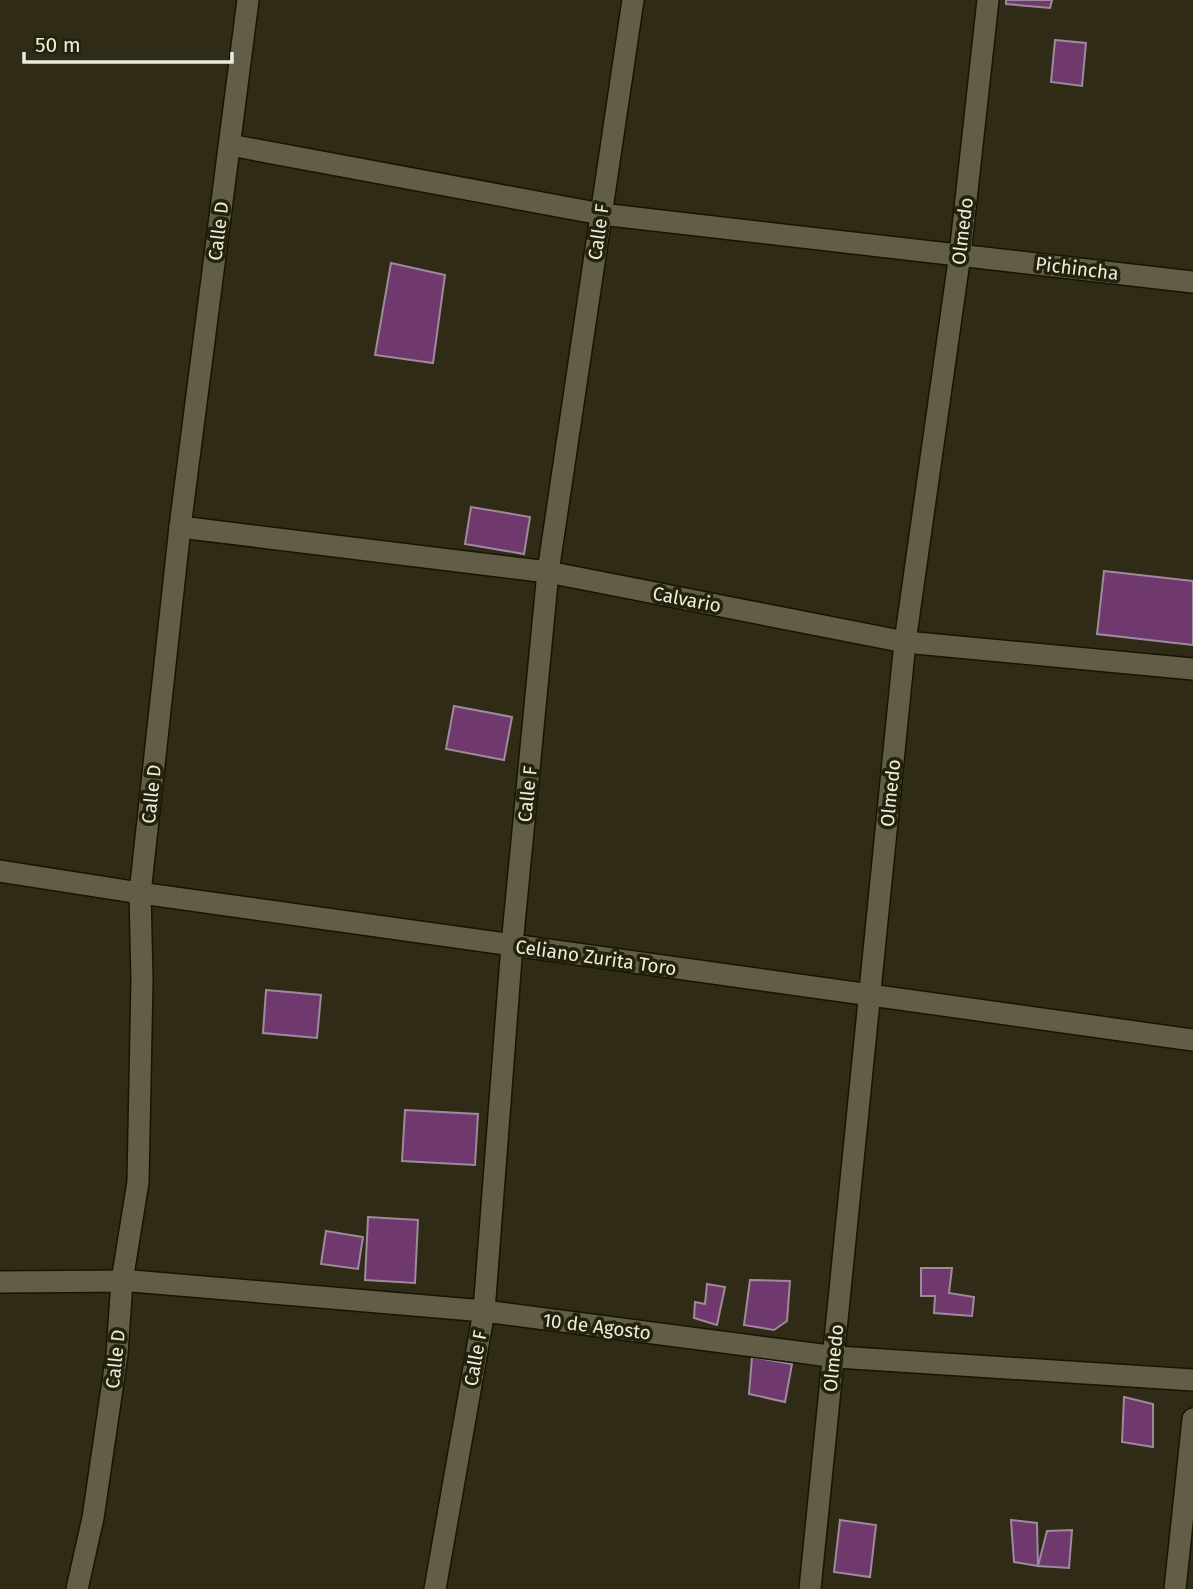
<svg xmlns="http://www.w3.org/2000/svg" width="1193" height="1589" font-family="'Fira Sans',sans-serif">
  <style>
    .building { fill: #70396d; stroke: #9e8a9c; stroke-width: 2 }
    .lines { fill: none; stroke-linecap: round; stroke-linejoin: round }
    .street-casing { stroke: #171402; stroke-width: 24 }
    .street { stroke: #615d46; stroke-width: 21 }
    .labels { text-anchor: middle; stroke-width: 7; stroke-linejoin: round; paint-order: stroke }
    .street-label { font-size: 19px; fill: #edebde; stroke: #25220c }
  </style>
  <rect width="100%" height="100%" fill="#2f2b16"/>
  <g class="building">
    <polygon points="1006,0 1052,0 1050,8 1006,4"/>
    <polygon points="1055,40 1086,43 1082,86 1051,82"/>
    <polygon points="391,263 445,275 433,363 375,355"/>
    <polygon points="471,507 530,517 524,554 465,544"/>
    <polygon points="1104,571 1193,581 1193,645 1097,634"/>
    <polygon points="454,706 512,717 504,760 446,749"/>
    <polygon points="266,990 321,995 317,1038 263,1033"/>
    <polygon points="405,1110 478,1114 475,1165 402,1161"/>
    <polygon points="368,1217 418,1220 415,1283 365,1280"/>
    <polygon points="326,1231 363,1237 358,1269 321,1264"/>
    <polygon points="921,1268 952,1268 949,1293 974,1297 972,1316 934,1313 935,1296 921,1296"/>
    <polygon points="750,1280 790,1281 787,1321 774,1330 744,1325"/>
    <polygon points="707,1284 725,1287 717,1325 694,1318 695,1302 705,1304"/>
    <polygon points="752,1357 792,1364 785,1402 749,1394"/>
    <polygon points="1124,1397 1153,1404 1153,1447 1122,1442"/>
    <polygon points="840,1520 876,1525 870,1577 834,1572"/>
    <polygon points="1011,1520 1037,1523 1038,1566 1014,1562"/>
    <polygon points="1072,1530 1069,1568 1038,1566 1047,1531"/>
  </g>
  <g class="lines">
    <defs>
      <g id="street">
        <polyline points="230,145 601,214 1193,282"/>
        <polyline points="180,527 548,572 905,642 1193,669"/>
        <polyline points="0,871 140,893 1193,1040"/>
        <polyline points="0,1282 132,1281 484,1311 837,1357 1193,1380"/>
        <polyline points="77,1589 93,1518 117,1354 122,1281 138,1182 142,980 140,893 180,527 248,0"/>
        <polyline points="435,1589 484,1311 512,945 548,572 633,0"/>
        <polyline points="810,1589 905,642 960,254 988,0"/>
        <polyline points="1175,1589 1193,1419"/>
      </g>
    </defs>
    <use href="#street" class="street-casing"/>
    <use href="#street" class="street"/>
  </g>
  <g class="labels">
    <g class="street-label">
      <text transform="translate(218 231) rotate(-83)" y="7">Calle D</text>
      <text transform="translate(962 231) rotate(-83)" y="7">Olmedo</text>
      <text transform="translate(598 232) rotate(-82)" y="7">Calle F</text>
      <text transform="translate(1077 268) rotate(7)" y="7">Pichincha</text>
      <text transform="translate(687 599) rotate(11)" y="7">Calvario</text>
      <text transform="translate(890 793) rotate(-84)" y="7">Olmedo</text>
      <text transform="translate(151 794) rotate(-84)" y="7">Calle D</text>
      <text transform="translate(527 794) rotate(-84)" y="7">Calle F</text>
      <text transform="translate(596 957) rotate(8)" y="7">Celiano Zurita Toro</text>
      <text transform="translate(597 1326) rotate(7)" y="7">10 de Agosto</text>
      <text transform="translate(475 1358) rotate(-80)" y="7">Calle F</text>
      <text transform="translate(833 1358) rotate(-84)" y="7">Olmedo</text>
      <text transform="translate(115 1359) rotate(-84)" y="7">Calle D</text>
    </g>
  </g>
  <path d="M24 52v10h208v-10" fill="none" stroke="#edebde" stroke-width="3.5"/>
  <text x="35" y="52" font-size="21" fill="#edebde" stroke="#25220c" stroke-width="5" paint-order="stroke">50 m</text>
</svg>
